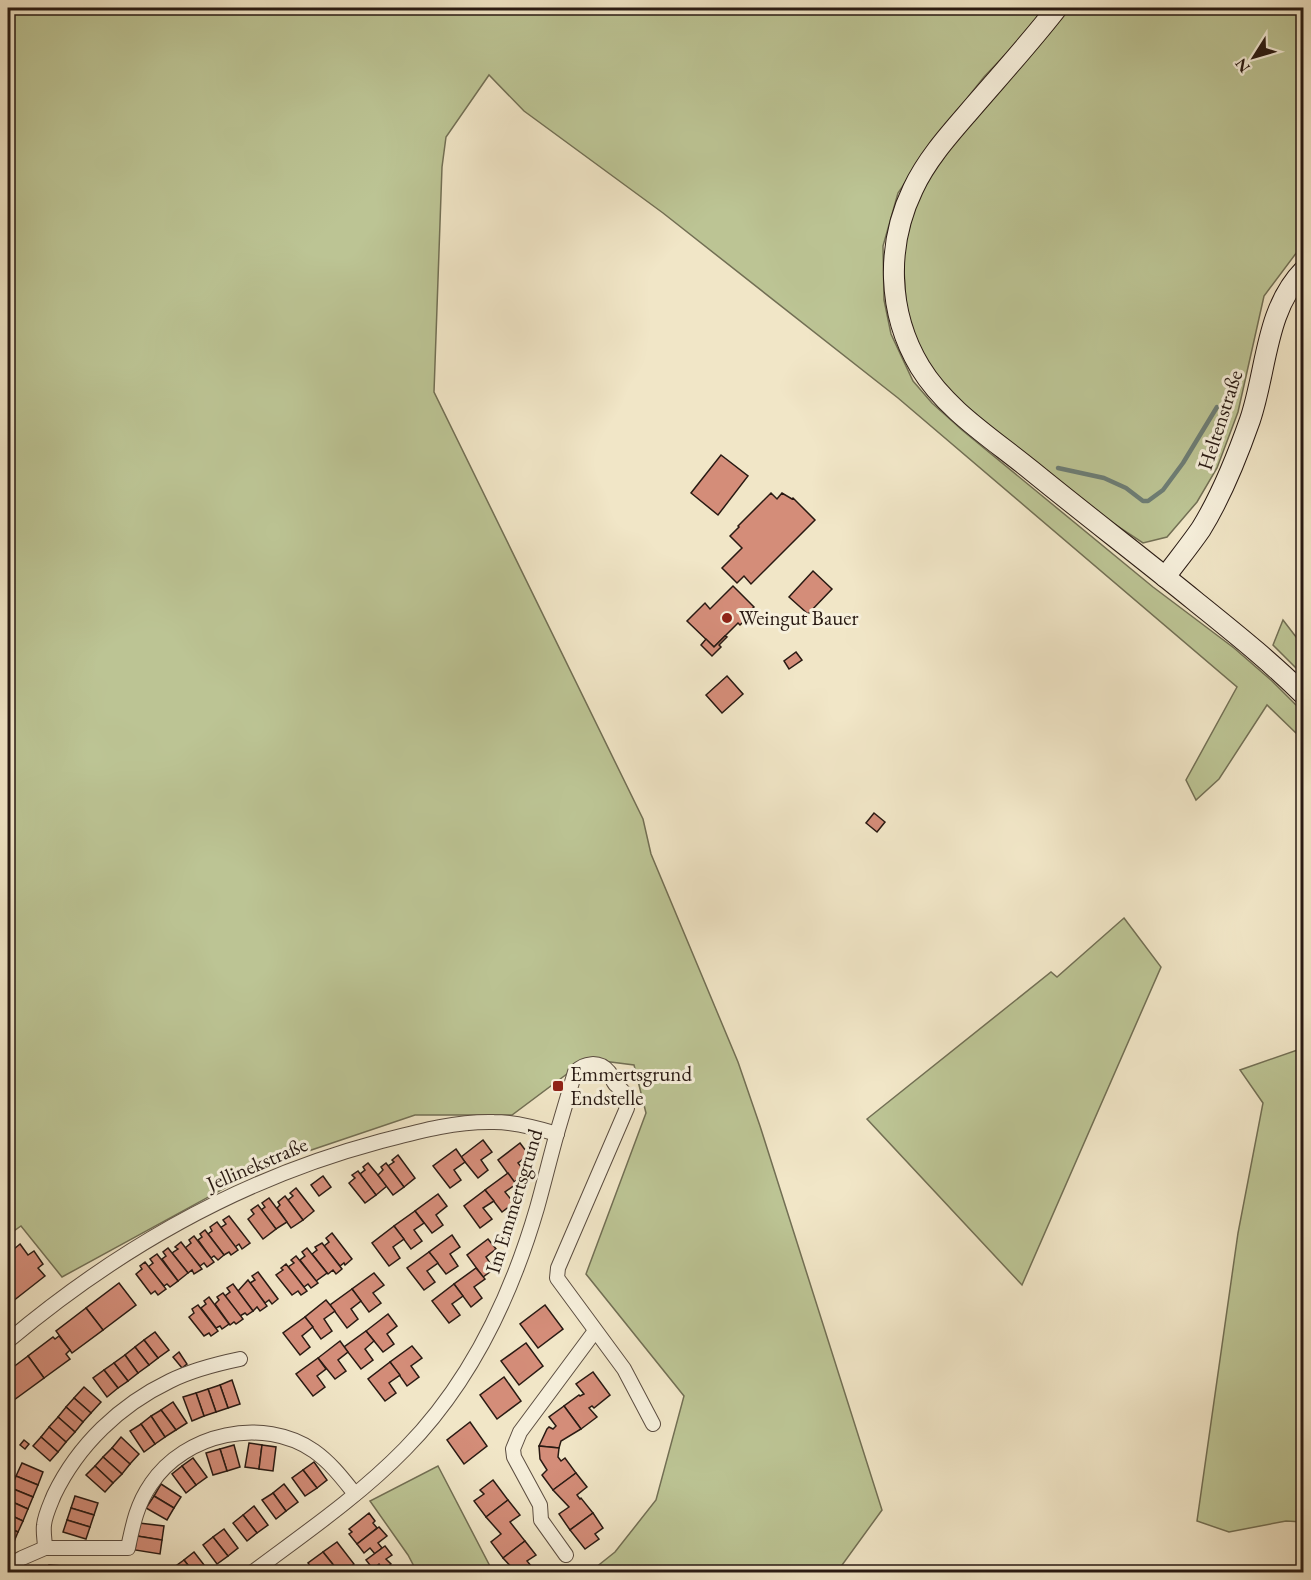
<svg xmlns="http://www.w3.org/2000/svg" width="1311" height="1580" font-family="'EB Garamond',serif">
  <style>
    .green { fill: #bcc494; stroke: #726f54; stroke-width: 1.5 }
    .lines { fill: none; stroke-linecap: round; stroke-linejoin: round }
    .stream { stroke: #6d7d75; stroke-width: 4.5 }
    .building { fill: #d48d79; stroke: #291a13; stroke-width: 1.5 }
    .street-casing { stroke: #5b4d40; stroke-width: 16 }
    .secondary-casing { stroke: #291a13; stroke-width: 22 }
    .street { stroke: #f6efdb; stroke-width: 14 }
    .secondary { stroke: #f6efdb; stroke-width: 20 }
    .poi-dot { fill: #8f2418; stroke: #f6efdb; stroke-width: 2 }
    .labels { text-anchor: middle; stroke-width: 6; stroke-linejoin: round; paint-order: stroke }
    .street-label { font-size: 21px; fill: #291a13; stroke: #f6efdb }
    .poi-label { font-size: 21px; fill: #291a13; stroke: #f6efdb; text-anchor: start }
  </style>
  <rect width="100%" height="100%" fill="#f1e6c7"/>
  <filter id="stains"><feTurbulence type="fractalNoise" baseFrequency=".00333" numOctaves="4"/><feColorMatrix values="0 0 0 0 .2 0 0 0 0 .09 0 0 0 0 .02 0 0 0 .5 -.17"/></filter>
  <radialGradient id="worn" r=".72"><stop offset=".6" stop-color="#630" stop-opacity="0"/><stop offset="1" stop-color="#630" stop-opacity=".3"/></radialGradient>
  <g class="green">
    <polygon points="8,8 1047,8 1038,20 984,77 937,136 898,193 883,246 884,300 891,334 913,381 932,403 962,430 1153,587 1234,648 1272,681 1303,712 1303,738 1299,736 1267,705 1219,779 1196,800 1186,780 1237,687 898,398 663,213 524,111 489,75 446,137 442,167 434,392 643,819 651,854 738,1062 760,1126 882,1510 837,1572 590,1572 615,1552 656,1500 684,1396 586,1274 646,1113 634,1065 587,1059 512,1115 415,1115 267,1165 62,1277 21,1226 8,1235"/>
    <polygon points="1066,8 1303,8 1303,244 1264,296 1238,412 1217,468 1197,502 1167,537 1143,543 1099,514 962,410 926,363 907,321 903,252 921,184"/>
    <polygon points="1283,620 1303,646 1303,675 1273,645"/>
    <polygon points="1124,918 1161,967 1022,1285 867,1119 1051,972 1057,977"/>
    <polygon points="1303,1048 1303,1522 1286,1521 1229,1532 1197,1521 1238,1233 1263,1103 1240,1070"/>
    <polygon points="438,1466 493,1572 417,1572 408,1555 370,1501"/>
  </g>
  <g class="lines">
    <polyline class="stream" points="1058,468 1104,478 1126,488 1143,501 1148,501 1163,490 1183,463 1217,407"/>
  </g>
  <g class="building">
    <polygon points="721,455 748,476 718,515 691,493"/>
    <polygon points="771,493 777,499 782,493 792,499 793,498 815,520 751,584 744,576 737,583 722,568 742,548 730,536 739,527 738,526"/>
    <polygon points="813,571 832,589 808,614 789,597"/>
    <polygon points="733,586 754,607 753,608 755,610 740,625 738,623 714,647 687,621 705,603 710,609"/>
    <polygon points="725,636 727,637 719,645 721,647 712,656 701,645 706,639 714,647"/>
    <polygon points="796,652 802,660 789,669 784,661"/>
    <polygon points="727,676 743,694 722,713 706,695"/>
    <polygon points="874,813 885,822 877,832 866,823"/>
    <polygon points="483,1140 492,1152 481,1160 488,1170 478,1178 461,1157"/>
    <polygon points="520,1143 529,1155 518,1163 526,1173 514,1182 498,1160"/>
    <polygon points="456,1149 465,1162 454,1170 461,1180 450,1188 433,1166"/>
    <polygon points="398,1155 415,1178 404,1187 388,1166 394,1162 392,1160"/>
    <polygon points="368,1163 387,1186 376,1195 360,1174 365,1170 363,1167"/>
    <polygon points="386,1163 404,1187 393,1195 378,1175 383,1170 381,1167"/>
    <polygon points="358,1171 376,1195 365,1203 349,1183 355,1178 352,1175"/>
    <polygon points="508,1173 516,1184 505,1192 514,1203 502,1212 485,1190"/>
    <polygon points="323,1176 331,1187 319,1196 311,1185"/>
    <polygon points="296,1188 314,1211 303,1220 288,1200 293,1196 290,1193"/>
    <polygon points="485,1190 494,1201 483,1208 492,1219 480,1228 464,1206"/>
    <polygon points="438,1194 447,1206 436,1215 443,1225 432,1233 415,1211"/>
    <polygon points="285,1196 303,1220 291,1228 277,1208 280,1205 278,1202"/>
    <polygon points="269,1198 287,1222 276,1229 261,1210 265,1207 262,1203"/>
    <polygon points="258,1205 276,1229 263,1239 248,1219 254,1214 251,1210"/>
    <polygon points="415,1211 424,1223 414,1230 422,1241 411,1249 394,1226"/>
    <polygon points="229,1216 250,1243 242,1249 239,1244 235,1247 220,1228 226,1224 223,1220"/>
    <polygon points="217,1222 238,1250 231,1255 229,1252 224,1255 208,1234 212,1231 210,1227"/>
    <polygon points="394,1226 404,1239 393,1247 400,1258 389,1266 372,1243"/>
    <polygon points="205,1230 224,1255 218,1260 214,1256 211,1258 198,1240 202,1237 200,1234"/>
    <polygon points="332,1233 352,1259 345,1265 344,1263 340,1266 324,1246 329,1242 326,1238"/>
    <polygon points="452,1235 460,1247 450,1254 458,1266 446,1274 429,1252"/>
    <polygon points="194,1236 214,1262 207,1267 204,1263 200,1266 185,1248 191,1243 189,1240"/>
    <polygon points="488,1239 496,1249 486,1257 494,1269 483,1277 467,1255"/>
    <polygon points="181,1242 202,1269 194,1274 192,1270 188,1273 172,1253 178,1249 175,1247"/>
    <polygon points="322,1243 342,1269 336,1274 333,1270 328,1274 312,1254 317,1250 315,1247"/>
    <polygon points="20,1244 28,1255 34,1251 43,1264 38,1268 45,1276 8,1305 8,1254"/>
    <polygon points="168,1248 188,1273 178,1281 162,1259 166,1256 163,1252"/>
    <polygon points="307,1248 327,1273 316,1281 300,1260 305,1256 302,1252"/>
    <polygon points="429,1252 438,1263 427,1271 435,1282 424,1290 407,1268"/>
    <polygon points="157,1254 178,1281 170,1287 167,1284 164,1286 148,1267 153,1263 150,1259"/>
    <polygon points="296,1256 318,1283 311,1288 308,1284 304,1287 288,1267 294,1263 291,1260"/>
    <polygon points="145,1262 166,1289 158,1295 155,1291 151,1294 136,1274 142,1269 140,1266"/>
    <polygon points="286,1264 307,1291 301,1295 298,1291 292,1295 276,1275 283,1270 281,1268"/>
    <polygon points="476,1268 485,1279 474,1287 482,1298 471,1307 454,1284"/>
    <polygon points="258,1272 278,1299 272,1304 269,1300 265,1303 250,1283 255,1280 252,1276"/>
    <polygon points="374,1273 384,1285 373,1293 381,1303 369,1312 352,1289"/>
    <polygon points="248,1280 267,1306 260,1311 257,1307 253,1311 238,1291"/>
    <polygon points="119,1283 136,1305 103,1330 86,1308"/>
    <polygon points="233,1284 253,1311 247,1315 245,1313 240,1316 225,1296 230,1292 227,1288"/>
    <polygon points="454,1284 463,1296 452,1304 460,1315 449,1323 432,1301"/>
    <polygon points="352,1289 361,1301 351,1309 358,1319 347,1328 330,1305"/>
    <polygon points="223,1293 243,1319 236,1324 234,1322 230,1325 215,1304 219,1300 217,1297"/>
    <polygon points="209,1297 229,1324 222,1329 220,1326 216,1328 201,1308 206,1304 204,1301"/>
    <polygon points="326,1300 335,1311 324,1319 332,1331 321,1339 305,1317"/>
    <polygon points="198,1305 218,1331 211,1336 209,1333 204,1336 189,1317 194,1313 192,1309"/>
    <polygon points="545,1305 563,1329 538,1348 520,1324"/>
    <polygon points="86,1308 103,1330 72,1353 56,1331"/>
    <polygon points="388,1314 397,1326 387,1334 394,1344 383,1352 366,1331"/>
    <polygon points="305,1317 313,1327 302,1336 310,1347 300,1355 283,1333"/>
    <polygon points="366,1331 374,1341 365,1349 373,1360 361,1369 344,1347"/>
    <polygon points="155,1332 169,1350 158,1358 144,1340"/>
    <polygon points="59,1336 70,1350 66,1354 70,1359 44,1378 28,1356 53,1337 55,1339"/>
    <polygon points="144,1340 158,1358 149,1365 135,1347"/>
    <polygon points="340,1341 348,1352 338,1360 346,1371 335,1379 318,1358"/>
    <polygon points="526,1343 543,1366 519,1385 501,1361"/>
    <polygon points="412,1346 422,1358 411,1366 419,1377 407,1386 390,1362"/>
    <polygon points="135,1347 149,1365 138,1373 125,1355"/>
    <polygon points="179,1352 187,1364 182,1368 173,1357"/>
    <polygon points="125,1355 138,1373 128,1381 114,1363"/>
    <polygon points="28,1356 44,1378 14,1400 8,1391 8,1371"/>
    <polygon points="318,1358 326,1369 317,1376 325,1387 313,1396 296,1374"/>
    <polygon points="390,1362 400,1375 389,1383 396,1393 385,1401 368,1379"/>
    <polygon points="114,1363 128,1381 118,1388 104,1370"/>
    <polygon points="104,1370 118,1388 107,1397 93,1378"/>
    <polygon points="593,1372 610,1395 594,1408 592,1406 589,1408 597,1417 581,1429 564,1406 579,1395 580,1396 584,1394 576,1384"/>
    <polygon points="504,1377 521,1401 497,1419 480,1395"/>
    <polygon points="232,1380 240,1404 228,1408 220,1385"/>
    <polygon points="220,1385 228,1408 216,1412 208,1389"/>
    <polygon points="84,1387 101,1402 91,1413 74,1398"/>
    <polygon points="208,1389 216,1412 204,1416 196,1393"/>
    <polygon points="8,1391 14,1400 8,1405"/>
    <polygon points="196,1393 204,1416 192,1421 183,1397"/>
    <polygon points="74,1398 91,1413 83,1422 66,1407"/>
    <polygon points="173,1402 187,1423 176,1430 161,1410"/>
    <polygon points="564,1406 581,1429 561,1441 559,1448 539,1446 547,1429 549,1427 553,1429 556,1426 549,1417"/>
    <polygon points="66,1407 83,1422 75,1432 58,1417"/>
    <polygon points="161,1410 176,1430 165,1437 151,1416"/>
    <polygon points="151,1416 165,1437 155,1444 141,1424"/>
    <polygon points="58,1417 75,1432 66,1442 49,1427"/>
    <polygon points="470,1422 487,1446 464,1464 447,1440"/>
    <polygon points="141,1424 155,1444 144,1452 130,1431"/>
    <polygon points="49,1427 66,1442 58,1452 41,1437"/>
    <polygon points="41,1437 58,1452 50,1461 33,1446"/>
    <polygon points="121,1437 139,1454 130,1464 112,1448"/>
    <polygon points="24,1440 29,1444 25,1449 20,1445"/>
    <polygon points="249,1443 262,1445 259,1469 245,1467"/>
    <polygon points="234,1445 240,1467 227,1471 220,1449"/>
    <polygon points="262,1445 276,1447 273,1471 259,1469"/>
    <polygon points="539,1446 559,1448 558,1457 561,1461 565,1458 576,1473 553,1490 542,1475 547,1470 540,1459"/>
    <polygon points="112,1448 130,1464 122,1474 103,1457"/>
    <polygon points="220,1449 227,1471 213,1475 206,1453"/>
    <polygon points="103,1457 122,1474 113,1483 95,1466"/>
    <polygon points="193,1458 207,1477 196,1485 182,1466"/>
    <polygon points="314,1462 327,1480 317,1488 303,1470"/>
    <polygon points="22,1463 43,1472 38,1485 16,1476"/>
    <polygon points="95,1466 113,1483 105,1492 86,1475"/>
    <polygon points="182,1466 196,1485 186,1493 172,1474"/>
    <polygon points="303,1470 317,1488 305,1496 292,1478"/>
    <polygon points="576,1473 587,1487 577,1495 580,1499 581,1498 593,1513 570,1530 559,1514 569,1507 553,1490"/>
    <polygon points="16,1476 38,1485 33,1497 11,1488"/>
    <polygon points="493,1480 508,1500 486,1517 474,1501 484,1494 480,1490"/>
    <polygon points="161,1484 181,1497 174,1508 154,1496"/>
    <polygon points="284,1484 298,1502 286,1511 273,1493"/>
    <polygon points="11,1488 33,1497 28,1509 8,1500"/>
    <polygon points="273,1493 286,1511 276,1519 262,1500"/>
    <polygon points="75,1496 98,1503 94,1515 71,1508"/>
    <polygon points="154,1496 174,1508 167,1520 146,1508"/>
    <polygon points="8,1500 28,1509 23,1521 8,1514"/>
    <polygon points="508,1500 520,1515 510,1522 525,1541 503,1558 491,1542 501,1534 486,1517"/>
    <polygon points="254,1506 268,1525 257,1533 243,1515"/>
    <polygon points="71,1508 94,1515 90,1527 67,1520"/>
    <polygon points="369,1513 375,1521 373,1523 377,1528 357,1544 349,1534 352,1532 349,1529"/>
    <polygon points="593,1513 603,1528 595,1534 599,1539 585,1549 570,1530"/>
    <polygon points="8,1514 23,1521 18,1532 8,1528"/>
    <polygon points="243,1515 257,1533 247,1541 233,1523"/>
    <polygon points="67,1520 90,1527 86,1539 63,1532"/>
    <polygon points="139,1523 164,1526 162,1540 137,1536"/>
    <polygon points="379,1527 387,1536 378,1543 382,1548 375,1554 370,1548 364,1553 357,1544"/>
    <polygon points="8,1528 18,1532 13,1544 8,1542"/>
    <polygon points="224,1529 238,1548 228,1556 213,1537"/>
    <polygon points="137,1536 162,1540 160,1554 135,1550"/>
    <polygon points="213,1537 228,1556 217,1564 203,1545"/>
    <polygon points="525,1541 536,1555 527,1561 536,1572 516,1572 503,1558"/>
    <polygon points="337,1542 354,1564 343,1572 339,1572 323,1552"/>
    <polygon points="385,1546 392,1555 386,1559 391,1564 383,1570 379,1564 373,1569 366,1560"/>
    <polygon points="194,1552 208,1570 205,1572 193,1572 184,1560"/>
    <polygon points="323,1552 339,1572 315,1572 308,1563"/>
    <polygon points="184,1560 191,1569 193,1572 176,1572 173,1568"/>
    <polygon points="49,1565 62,1566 61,1572 49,1572"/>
    <polygon points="62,1566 74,1566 74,1572 61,1572"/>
    <polygon points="74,1566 86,1567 86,1572 74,1572"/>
    <polygon points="86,1567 100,1567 99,1572 86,1572"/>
    <polygon points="100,1567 122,1568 122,1572 99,1572"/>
    <polygon points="1225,1568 1256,1572 1224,1572"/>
  </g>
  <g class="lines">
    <defs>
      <g id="street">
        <path d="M 8,1341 C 116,1250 240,1179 378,1142 C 416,1132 454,1121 494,1122 C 515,1122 537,1128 557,1134"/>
        <path d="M 45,1548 L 128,1548 C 133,1524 137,1504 151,1484 C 185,1433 263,1416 314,1451 C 331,1463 343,1479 355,1494"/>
        <polyline points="566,1555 541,1520 540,1505 514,1457 513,1449 520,1432 595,1331"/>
        <path d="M 8,1566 L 22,1558 L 45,1548 C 45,1541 43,1533 44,1525 C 45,1515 50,1505 54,1495 C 78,1445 120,1405 170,1381 C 192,1370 216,1364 240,1359"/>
        <path d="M 253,1572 C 305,1533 359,1496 405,1449 C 470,1383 511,1297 537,1208 C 544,1183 550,1158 557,1133 C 563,1113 569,1093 575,1072 C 584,1063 599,1060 609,1072 C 612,1075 612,1081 615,1084 C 626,1093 626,1094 627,1108 L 558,1268 L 557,1278 L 624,1369 L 653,1424"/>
      </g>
      <g id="secondary">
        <path d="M 1057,8 C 1029,44 997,79 967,114 C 947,137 926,161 913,189 C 886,245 887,312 920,367 C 946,410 993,439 1032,471 C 1086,515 1141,557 1195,601 C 1232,631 1270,661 1304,695"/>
        <path d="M 1165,577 C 1177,561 1190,545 1201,529 C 1222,495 1237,457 1250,420 C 1267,370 1265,310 1304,270"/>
      </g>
    </defs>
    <use href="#street" class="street-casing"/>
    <use href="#secondary" class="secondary-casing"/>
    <use href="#street" class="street"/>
    <use href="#secondary" class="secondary"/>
  </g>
  <g class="poi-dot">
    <circle cx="727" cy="618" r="6"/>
    <rect x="552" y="1080" width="12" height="12" rx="3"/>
  </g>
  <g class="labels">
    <g class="street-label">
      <text transform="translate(1220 420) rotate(-72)" y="7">Heltenstraße</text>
      <text transform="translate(257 1164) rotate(-23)" y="7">Jellinekstraße</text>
      <text transform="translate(514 1201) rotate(-73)" y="7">Im Emmertsgrund</text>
    </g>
    <g class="poi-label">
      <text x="739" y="625">Weingut Bauer</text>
      <text x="570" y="1081">Emmertsgrund<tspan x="570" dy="24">Endstelle</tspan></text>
    </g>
  </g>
  <rect width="1311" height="1580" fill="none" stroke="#f1e6c7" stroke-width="30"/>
  <rect x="9" y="9" width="1293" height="1562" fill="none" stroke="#291a13" stroke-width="3"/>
  <rect x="15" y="15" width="1281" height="1550" fill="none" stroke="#291a13" stroke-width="1.5"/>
  <g transform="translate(1254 57) rotate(233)" stroke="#f6efdb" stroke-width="4.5" paint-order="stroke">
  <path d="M0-4.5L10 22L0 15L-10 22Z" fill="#291a13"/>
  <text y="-9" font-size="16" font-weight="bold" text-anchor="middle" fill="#291a13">N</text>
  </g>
  <rect width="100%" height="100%" filter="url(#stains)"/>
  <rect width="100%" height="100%" fill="url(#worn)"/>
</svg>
